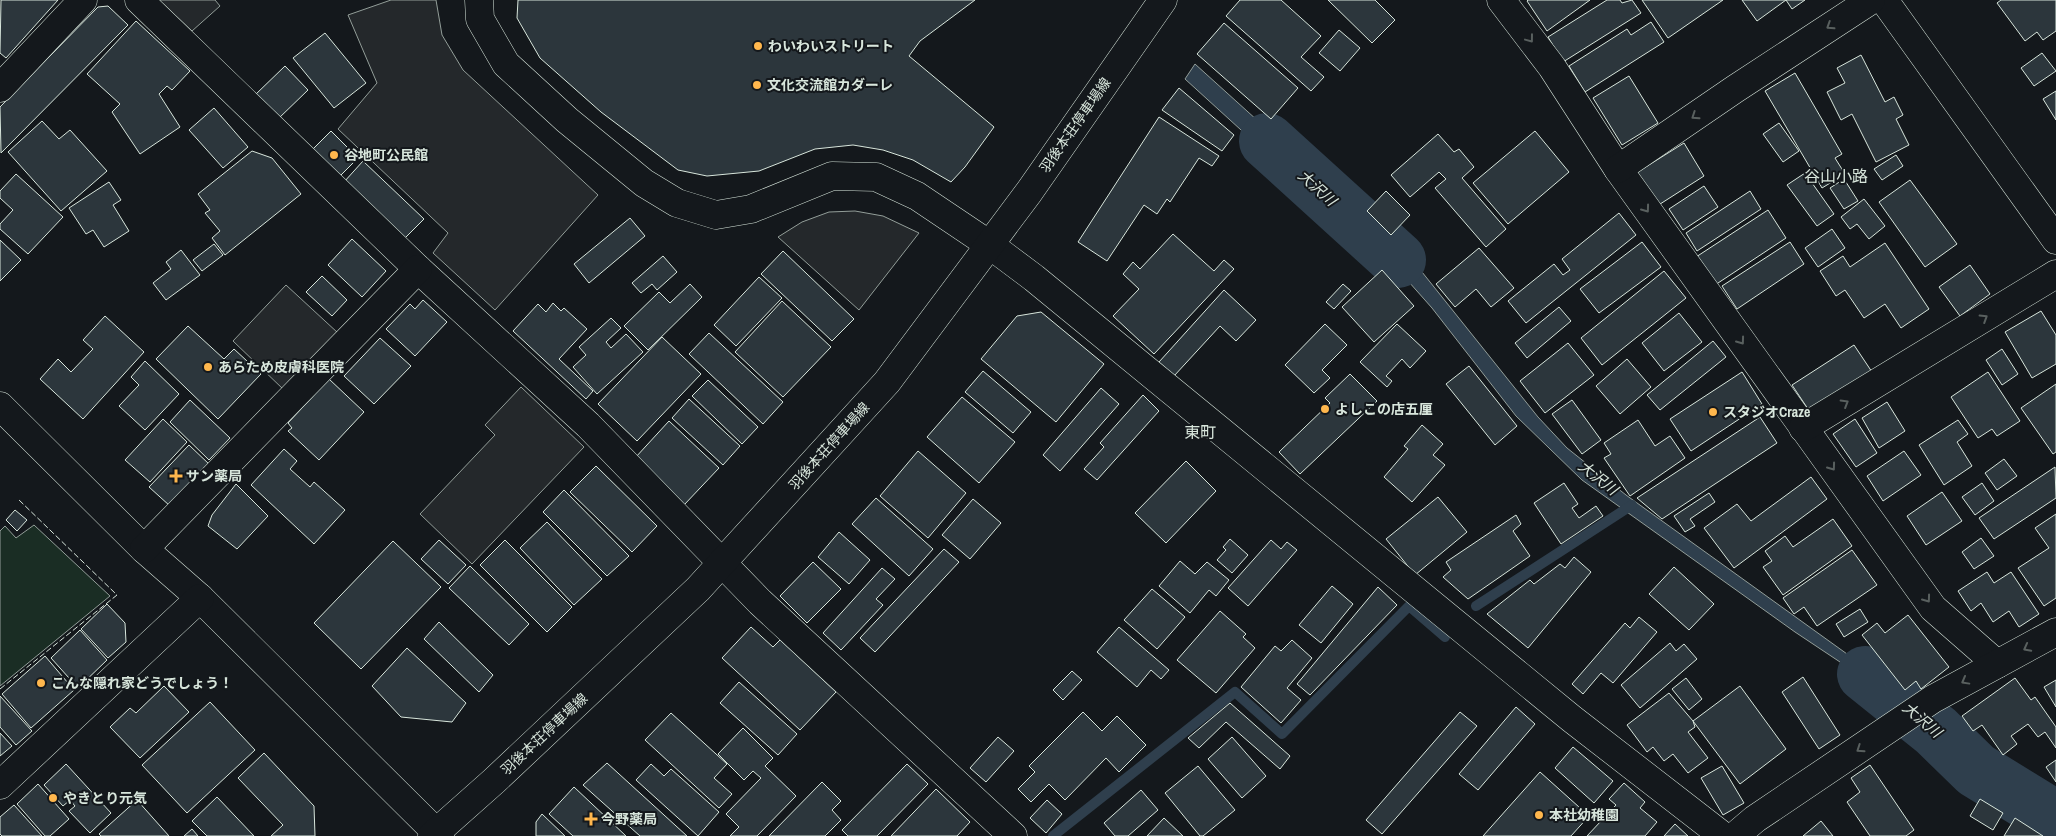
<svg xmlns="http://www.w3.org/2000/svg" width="2056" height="836" font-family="'Archivo Narrow','Noto Sans JP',sans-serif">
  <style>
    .green { fill: #1a2d24; stroke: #939e99 }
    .parking { fill: #24282b; stroke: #939e99 }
    .water { fill: #2f3f4d; stroke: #939e99 }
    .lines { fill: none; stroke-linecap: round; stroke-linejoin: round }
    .stream { stroke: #2f3f4d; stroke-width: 10 }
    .river { stroke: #2f3f4d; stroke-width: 56 }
    .building { fill: #2c363c; stroke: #d8e6dc }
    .minor-casing { stroke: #d8e6dc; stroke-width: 29 }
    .major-casing { stroke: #d8e6dc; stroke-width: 29 }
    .minor { stroke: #14181c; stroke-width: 28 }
    .major { stroke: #14181c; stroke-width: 28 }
    .fence { stroke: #d8e6dc; stroke-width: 1; stroke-dasharray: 6 2.5; stroke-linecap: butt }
    .oneway { stroke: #59605f }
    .poi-dot { fill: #ffb74d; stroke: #14181c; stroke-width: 2 }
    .labels { text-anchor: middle; stroke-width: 4; stroke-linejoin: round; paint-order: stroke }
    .poi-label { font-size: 14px; font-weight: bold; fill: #d8e6dc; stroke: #14181c; text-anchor: start }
    .street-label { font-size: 14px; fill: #d8e6dc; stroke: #14181c }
    .water-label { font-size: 15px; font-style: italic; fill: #d8e6dc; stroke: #14181c }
    .quarter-label { font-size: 16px; fill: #d8e6dc; stroke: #14181c }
  </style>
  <rect width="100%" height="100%" fill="#14181c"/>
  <polygon class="green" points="34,525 110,596 0,686 0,531 5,526 16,538"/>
  <g class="parking">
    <polygon points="159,0 215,0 220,6 192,31"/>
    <polygon points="391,0 436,0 442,35 463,70 598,195 495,310 433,253 448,233 338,129 377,83 348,15"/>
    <polygon points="855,211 883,216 919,233 859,310 778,237 802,222 829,212"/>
    <polygon points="286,285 338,333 284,390 233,341"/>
    <polygon points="521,387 584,447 472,564 420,514 495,435 485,425"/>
  </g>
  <g class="water">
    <polygon points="1195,64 1331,187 1319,201 1185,79"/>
    <polygon points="1348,202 1414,262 1538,417 1567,448 1626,495 1911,700 1900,707 1852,670 1795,632 1582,480 1516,416 1432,308 1393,264 1337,215"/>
    <polygon points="1938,725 1982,768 2056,811 2056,830 1973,782 1953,766 1924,733"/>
  </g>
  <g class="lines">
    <g class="stream">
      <polyline points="1476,606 1632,505"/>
      <polyline points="1053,836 1235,692 1282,734 1409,606 1445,637"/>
    </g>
    <g class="river">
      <polyline points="1267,141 1398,260"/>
      <polyline points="1865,674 1936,731 1976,770 2056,819"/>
    </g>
  </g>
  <g class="building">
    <polygon points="1,0 58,0 6,58 0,53"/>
    <polygon points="518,0 975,0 920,41 909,56 994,127 965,167 951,182 913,160 883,150 853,145 815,149 759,171 707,176 678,170 601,112 540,58 517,18"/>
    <polygon points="1240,0 1281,0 1321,36 1301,57 1324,77 1311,91 1226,16"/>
    <polygon points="1328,0 1375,0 1395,20 1372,43"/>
    <polygon points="1590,0 1547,31 1527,1 1528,0"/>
    <polygon points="1607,0 1620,0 1622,3 1632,0 1641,13 1563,62 1548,37"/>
    <polygon points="1642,0 1723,0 1668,38"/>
    <polygon points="1742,0 1805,0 1792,9 1786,0 1757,21"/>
    <polygon points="2001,0 2056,0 2056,31 2043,40 2037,32 2025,41 1997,3"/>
    <polygon points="108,6 128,25 1,153 0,107 98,7"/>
    <polygon points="136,21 190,71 172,90 167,86 159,94 180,127 140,154 112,112 120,104 87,74"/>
    <polygon points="1651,22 1664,42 1585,92 1569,66 1627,29 1631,35"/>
    <polygon points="1224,23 1298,88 1271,119 1197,54"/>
    <polygon points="1339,30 1360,48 1340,71 1319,53"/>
    <polygon points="325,33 366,83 334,108 293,58"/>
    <polygon points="2042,53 2056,71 2034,86 2021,68"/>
    <polygon points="1861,55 1885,102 1894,97 1903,115 1896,119 1909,145 1876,162 1852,114 1841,120 1827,92 1845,83 1837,68"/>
    <polygon points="285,66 308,90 278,119 255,95"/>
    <polygon points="1795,73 1842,154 1835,158 1845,174 1822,188 1765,91"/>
    <polygon points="1629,76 1658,123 1622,145 1593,98"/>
    <polygon points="1179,88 1234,135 1222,151 1162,110"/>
    <polygon points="2056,91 2056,120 2043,99"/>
    <polygon points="214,108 248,147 223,168 189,130"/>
    <polygon points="1159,117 1219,156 1212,166 1199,158 1170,202 1167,199 1157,214 1144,205 1107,261 1078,242"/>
    <polygon points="42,121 59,139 70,130 107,171 61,211 8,152"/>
    <polygon points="1779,123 1799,151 1783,162 1763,134"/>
    <polygon points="331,131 358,158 337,179 310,152"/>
    <polygon points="1535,131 1569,172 1508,224 1473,183"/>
    <polygon points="1438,134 1454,152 1459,149 1474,167 1462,178 1506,229 1486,247 1435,188 1446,179 1439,172 1410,197 1391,175"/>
    <polygon points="1684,143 1704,176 1657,206 1636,173"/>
    <polygon points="252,151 272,158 301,194 225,255 212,238 220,231 205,213 210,210 198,194"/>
    <polygon points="1896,155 1903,166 1882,180 1874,169"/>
    <polygon points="363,161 424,219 404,239 344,182"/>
    <polygon points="1805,173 1834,214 1817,226 1787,185"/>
    <polygon points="16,174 63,217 28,254 0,229 0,224 13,210 0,198 0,191"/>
    <polygon points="1844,179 1858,201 1844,209 1830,188"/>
    <polygon points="1910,180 1957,244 1925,267 1879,202"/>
    <polygon points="109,182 121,200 113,205 129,231 104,247 93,230 86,234 69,208"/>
    <polygon points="1704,186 1718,207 1683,230 1669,209"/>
    <polygon points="1386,191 1410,215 1391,235 1367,211"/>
    <polygon points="1750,191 1761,209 1697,251 1686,233"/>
    <polygon points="1864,199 1885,226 1869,239 1857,224 1850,229 1841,217"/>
    <polygon points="1768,210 1786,238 1715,285 1696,257"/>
    <polygon points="1619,213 1636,235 1526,323 1508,301 1554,264 1563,275 1570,270 1562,259"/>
    <polygon points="630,218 645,236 589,283 574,264"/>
    <polygon points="1832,229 1845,248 1818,267 1805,248"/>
    <polygon points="1173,234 1214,271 1224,260 1234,269 1154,354 1113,316 1139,289 1123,274 1133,262 1140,269"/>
    <polygon points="352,239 386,271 362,297 328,265"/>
    <polygon points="0,240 21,260 0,281"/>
    <polygon points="1642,242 1661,267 1599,313 1580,289"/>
    <polygon points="1790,242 1804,264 1737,309 1722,286"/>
    <polygon points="1885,243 1929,309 1901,328 1885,304 1864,318 1845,290 1836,296 1820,271 1843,256 1850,267"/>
    <polygon points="214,244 223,255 202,271 193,260"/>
    <polygon points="1479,248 1514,288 1491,307 1476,289 1455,307 1436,284"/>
    <polygon points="181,250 200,275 166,300 153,283 171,269 166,262"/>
    <polygon points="783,251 854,319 832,341 761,274"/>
    <polygon points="663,256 677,272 657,290 652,284 641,293 632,283"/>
    <polygon points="1970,265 1990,294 1960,316 1939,287"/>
    <polygon points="1382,270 1414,306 1374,342 1342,307"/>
    <polygon points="1664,271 1686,298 1602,365 1581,338"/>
    <polygon points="322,276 347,300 332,316 306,292"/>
    <polygon points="759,277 782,298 736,346 714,325"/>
    <polygon points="690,284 702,297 648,350 624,326 659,292 670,303"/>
    <polygon points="1343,284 1351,291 1334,309 1326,302"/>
    <polygon points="1224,290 1256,320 1236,341 1220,326 1174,376 1159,362"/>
    <polygon points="423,300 447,322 415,356 386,329 410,304 415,309"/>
    <polygon points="782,301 831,347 783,397 735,352"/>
    <polygon points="553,303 561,311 564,308 587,329 559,359 593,391 586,399 513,331 538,304 546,312"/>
    <polygon points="1559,307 1571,321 1527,358 1515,343"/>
    <polygon points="2041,311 2056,335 2056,364 2032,378 2005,332"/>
    <polygon points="1041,312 1104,364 1056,422 981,359 1017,316"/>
    <polygon points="1679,313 1702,342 1664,371 1642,343"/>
    <polygon points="105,316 144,352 83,419 40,379 58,359 71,372 93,349 83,340"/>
    <polygon points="611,318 621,328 606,342 611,348 626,334 643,352 597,394 573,367 586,355 579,347"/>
    <polygon points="1325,324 1347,345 1322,370 1330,378 1314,393 1285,365"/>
    <polygon points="1397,324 1426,351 1410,368 1402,359 1386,376 1392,381 1387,387 1360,362"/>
    <polygon points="188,326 224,359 234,349 261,374 218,419 156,359"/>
    <polygon points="709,333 783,402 763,424 689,354"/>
    <polygon points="662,337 701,374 637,441 598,404"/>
    <polygon points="380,338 411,366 374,404 344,376"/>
    <polygon points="1713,341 1726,357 1660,410 1647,395"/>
    <polygon points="1568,343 1594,375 1545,413 1520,381"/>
    <polygon points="1854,345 1872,372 1810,412 1792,385"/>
    <polygon points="2002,349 2018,374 2002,385 1986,360"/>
    <polygon points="1627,359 1651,387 1620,414 1596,386"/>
    <polygon points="145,361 179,394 145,430 119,406 139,385 131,377"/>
    <polygon points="1469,366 1517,426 1495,445 1446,384"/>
    <polygon points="983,371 1031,412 1013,433 965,392"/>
    <polygon points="1742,372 1762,404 1691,451 1670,419"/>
    <polygon points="1988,372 2020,421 1997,436 1992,429 1978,438 1951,397"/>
    <polygon points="1350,374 1377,401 1300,474 1279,452 1330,403 1325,398"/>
    <polygon points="329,379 364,412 319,460 288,431 292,428 288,423"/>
    <polygon points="708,380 758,427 742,444 692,396"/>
    <polygon points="2056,384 2056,452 2053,454 2021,408"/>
    <polygon points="1101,388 1119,404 1060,471 1043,455"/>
    <polygon points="1143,395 1159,411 1097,480 1084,469 1104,447 1100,443"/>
    <polygon points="962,397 1015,442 979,483 927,437"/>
    <polygon points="689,399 740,446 723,465 672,418"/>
    <polygon points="190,400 230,438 209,460 170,422"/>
    <polygon points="1572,400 1601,440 1582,454 1552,414"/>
    <polygon points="1887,402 1905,431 1879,448 1862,418"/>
    <polygon points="1760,417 1777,443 1662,519 1637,498"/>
    <polygon points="163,419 187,442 150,482 125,460"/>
    <polygon points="1855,419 1877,453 1856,467 1833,434"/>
    <polygon points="1638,420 1655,446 1670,436 1685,458 1630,496 1604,458 1611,454 1604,443"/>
    <polygon points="1958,420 1968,434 1957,442 1972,466 1944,485 1919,445"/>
    <polygon points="669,421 719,468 684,505 635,458"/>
    <polygon points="1422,425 1443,444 1433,455 1445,465 1412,502 1384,477 1408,449 1404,446"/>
    <polygon points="189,445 210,465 170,506 149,487"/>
    <polygon points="284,449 297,461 290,469 310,487 314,482 345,510 314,544 251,485"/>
    <polygon points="918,451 966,493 928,538 880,496"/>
    <polygon points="1904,451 1921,475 1883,501 1867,476"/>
    <polygon points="2004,459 2017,476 1997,490 1985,473"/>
    <polygon points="1186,461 1216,491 1166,543 1135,513"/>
    <polygon points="596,466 657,526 632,552 570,492"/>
    <polygon points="2055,467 2056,498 1994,539 1979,518"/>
    <polygon points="1811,477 1827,499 1734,568 1704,528 1737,504 1751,521"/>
    <polygon points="1564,483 1578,504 1572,508 1579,518 1596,506 1603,516 1561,544 1534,503"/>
    <polygon points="1982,483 1994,501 1975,515 1962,497"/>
    <polygon points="236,484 268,516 237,549 208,526 212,515"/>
    <polygon points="564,490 629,556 607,576 543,512"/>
    <polygon points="1942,492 1962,521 1926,545 1907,516"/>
    <polygon points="1709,493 1715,502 1690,519 1695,526 1685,532 1674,516"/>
    <polygon points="1438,497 1467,532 1415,575 1386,539"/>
    <polygon points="876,498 933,549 909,576 852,524"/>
    <polygon points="973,499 1001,523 970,559 942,535"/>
    <polygon points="15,510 27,520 17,531 6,520"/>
    <polygon points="2056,514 2056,598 2044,606 2018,568 2049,548 2035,528"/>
    <polygon points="1516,515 1521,524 1513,531 1530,556 1468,599 1443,577 1451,570 1446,562"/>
    <polygon points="1833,519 1852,546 1783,595 1763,567 1772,561 1765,551 1785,536 1793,547"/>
    <polygon points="547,522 602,579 574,605 520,548"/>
    <polygon points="839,532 870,560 849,584 818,557"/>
    <polygon points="1981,538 1994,556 1974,569 1962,552"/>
    <polygon points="1230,539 1248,555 1232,573 1217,560 1226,550 1223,547"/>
    <polygon points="439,540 466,565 448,584 421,559"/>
    <polygon points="505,540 572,607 547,632 480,565"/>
    <polygon points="1271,540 1281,549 1287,542 1297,550 1248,606 1228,588"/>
    <polygon points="393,541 441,587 361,669 314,623"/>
    <polygon points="944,549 959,562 875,652 860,638"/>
    <polygon points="1852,550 1877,585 1817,626 1804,607 1794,614 1783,598"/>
    <polygon points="1574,557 1591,572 1528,648 1487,614 1530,580 1534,584 1560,564 1565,568"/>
    <polygon points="1180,561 1195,574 1207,562 1229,580 1216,596 1209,590 1190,613 1159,586"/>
    <polygon points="813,562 841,589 807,623 780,596"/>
    <polygon points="470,566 529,624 509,645 449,588"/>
    <polygon points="1674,567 1714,604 1689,630 1649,594"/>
    <polygon points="882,568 895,579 876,599 883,605 841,650 823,633"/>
    <polygon points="1987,572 1994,583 2011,572 2039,614 2019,627 2009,611 1993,622 1981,603 1971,611 1958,591"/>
    <polygon points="1332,586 1353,604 1321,643 1299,625"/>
    <polygon points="1378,587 1397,605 1310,695 1297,684"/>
    <polygon points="1152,589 1185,617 1157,649 1124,620"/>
    <polygon points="107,604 125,623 126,642 108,658 81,629"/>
    <polygon points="1860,609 1868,622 1844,637 1836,624"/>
    <polygon points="1220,611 1246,634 1243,637 1255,648 1216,693 1177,660"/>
    <polygon points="1908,615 1949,667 1921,689 1916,681 1905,690 1862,635 1877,623 1885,633"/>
    <polygon points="1639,617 1657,632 1613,683 1601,673 1583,694 1572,684 1625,623 1630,628"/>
    <polygon points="439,622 493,675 479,692 424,639"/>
    <polygon points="751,627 773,647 780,640 836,692 800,730 722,658"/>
    <polygon points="1119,627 1169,670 1161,679 1151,670 1137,687 1097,652"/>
    <polygon points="80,630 107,660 78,688 51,658"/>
    <polygon points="1292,640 1312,658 1287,688 1301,700 1281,723 1241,687 1275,646 1281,651"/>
    <polygon points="1670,643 1676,651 1684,644 1697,659 1640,708 1621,685"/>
    <polygon points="407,648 466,703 452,722 401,717 372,686"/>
    <polygon points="45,656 74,690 31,728 2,694"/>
    <polygon points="1072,671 1082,680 1063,700 1053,690"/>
    <polygon points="1803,677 1840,735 1819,749 1782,692"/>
    <polygon points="1686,678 1702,699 1689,710 1672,689"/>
    <polygon points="2015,678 2031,700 2035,697 2056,727 2056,748 2045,732 2038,737 2028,724 2011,736 2017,744 2003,755 1982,725 1973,731 1962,716"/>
    <polygon points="2056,680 2056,707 2044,687"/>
    <polygon points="739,682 797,734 778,755 720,703"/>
    <polygon points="164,686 189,712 140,758 110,727 130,708 136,713"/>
    <polygon points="1740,686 1786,749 1740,784 1693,721"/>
    <polygon points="1669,693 1693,721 1695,727 1688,732 1708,758 1688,773 1673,754 1664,761 1653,747 1647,752 1627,725"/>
    <polygon points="0,696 32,731 16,745 0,727"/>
    <polygon points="210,702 255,750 187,813 142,765"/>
    <polygon points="1230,703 1290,756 1280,769 1226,722 1199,748 1188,738"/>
    <polygon points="1516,707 1535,724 1478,790 1459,774"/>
    <polygon points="1083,712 1102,731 1117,716 1146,745 1119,772 1106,758 1065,800 1049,784 1031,802 1018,789 1035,772 1029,766"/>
    <polygon points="1460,712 1477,726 1382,834 1366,820"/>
    <polygon points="671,713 727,764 714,778 732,794 719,808 645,740"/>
    <polygon points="743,728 773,758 765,766 796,796 757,836 730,836 739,827 726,814 761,778 753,771 744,780 718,754"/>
    <polygon points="0,733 12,746 0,756"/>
    <polygon points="998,737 1014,751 986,782 970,768"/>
    <polygon points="1232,737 1266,776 1242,798 1208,759"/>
    <polygon points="1573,747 1613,781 1594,803 1555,768"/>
    <polygon points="264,753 314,806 315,836 271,836 283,825 238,778"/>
    <polygon points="2056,760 2056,782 2046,767"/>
    <polygon points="607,763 687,836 640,836 583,785"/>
    <polygon points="66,764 111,813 90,833 69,811 75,806 70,800 63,806 44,785"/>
    <polygon points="651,764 664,776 671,769 719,812 698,836 636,780"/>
    <polygon points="907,764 928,784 877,836 848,836 842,830"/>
    <polygon points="1870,765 1914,830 1906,836 1870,836 1847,802 1860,792 1851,778"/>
    <polygon points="1198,766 1235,810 1203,836 1200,836 1165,793"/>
    <polygon points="1722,766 1744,803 1723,815 1701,778"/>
    <polygon points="1540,772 1589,816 1571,836 1483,836"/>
    <polygon points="822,782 841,801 832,810 841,820 825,836 769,836"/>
    <polygon points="1624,783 1645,802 1640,808 1657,822 1645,836 1587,836 1616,805 1609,799"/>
    <polygon points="38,784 69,819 50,836 45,836 17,804"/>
    <polygon points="574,787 626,836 573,836 549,814"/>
    <polygon points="936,789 970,822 957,836 891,836"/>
    <polygon points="1141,790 1158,810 1128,836 1115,836 1104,823"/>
    <polygon points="217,797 254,836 207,836 192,821"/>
    <polygon points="1980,799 2003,813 1993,830 1970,816"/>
    <polygon points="137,800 169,836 101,836 99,834"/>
    <polygon points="1047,800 1062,814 1046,833 1030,818"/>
    <polygon points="14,805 42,836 2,836 0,834 0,817"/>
    <polygon points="542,814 565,836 536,836 536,822"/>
    <polygon points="1164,818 1183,836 1147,836"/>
    <polygon points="2015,818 2043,836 2004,836"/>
    <polygon points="1821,821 1833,836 1803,836"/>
    <polygon points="1675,824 1688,836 1664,836"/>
    <polygon points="192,829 198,836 184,836"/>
  </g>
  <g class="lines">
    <defs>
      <g id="minor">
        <polyline points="139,0 418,269 588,425 760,602 1013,836"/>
        <polyline points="479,0 480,19 506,64 567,120 644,183 677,203 716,215 751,209 832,176 876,177 917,196 990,245 1034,278 1572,719 1723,836"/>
        <polyline points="1501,0 1552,67 1618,169 1933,608 1997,664"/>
        <polyline points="1884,0 2056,240"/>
        <polyline points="0,88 83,0"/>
        <polyline points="1618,169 1735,89 1871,0"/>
        <polyline points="0,406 144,549 200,598 440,836"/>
        <polyline points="1803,428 2056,274"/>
        <polyline points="144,549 418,269"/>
        <polyline points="0,785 200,598"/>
        <polyline points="1735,836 1755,819 1933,699 2056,632"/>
      </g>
      <polyline id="major" points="432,836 494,781 698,589 887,382 1029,192 1163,0"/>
    </defs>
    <use href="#minor" class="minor-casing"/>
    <use href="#major" class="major-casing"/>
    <use href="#minor" class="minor"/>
    <use href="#major" class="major"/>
    <polyline class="fence" points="0,689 117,595 18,499"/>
  </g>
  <defs><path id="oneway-chevron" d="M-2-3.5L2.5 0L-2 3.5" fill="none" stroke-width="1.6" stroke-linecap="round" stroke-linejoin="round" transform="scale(1.25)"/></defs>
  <g class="oneway">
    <use href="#oneway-chevron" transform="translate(1830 26) rotate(147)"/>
    <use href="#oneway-chevron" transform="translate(1530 39) rotate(53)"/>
    <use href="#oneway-chevron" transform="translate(1695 116) rotate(146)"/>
    <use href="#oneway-chevron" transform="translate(1646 209) rotate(54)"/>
    <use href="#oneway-chevron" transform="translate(1984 318) rotate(-32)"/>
    <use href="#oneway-chevron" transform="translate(1741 341) rotate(54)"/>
    <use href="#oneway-chevron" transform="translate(1845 403) rotate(-31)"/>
    <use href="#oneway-chevron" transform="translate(1832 467) rotate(54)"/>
    <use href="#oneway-chevron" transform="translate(1927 599) rotate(54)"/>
    <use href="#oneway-chevron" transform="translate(2027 648) rotate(152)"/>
    <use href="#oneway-chevron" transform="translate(1965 681) rotate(151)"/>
    <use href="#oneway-chevron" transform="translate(1860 749) rotate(146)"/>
  </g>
  <g class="poi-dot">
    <circle cx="758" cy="46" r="5"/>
    <circle cx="757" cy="85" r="5"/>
    <circle cx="334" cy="155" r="5"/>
    <circle cx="208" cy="367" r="5"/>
    <circle cx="1325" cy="409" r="5"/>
    <circle cx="1713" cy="412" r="5"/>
    <path d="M173.5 468.5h5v5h5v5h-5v5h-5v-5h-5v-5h5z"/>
    <circle cx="41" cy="683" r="5"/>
    <circle cx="53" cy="798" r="5"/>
    <circle cx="1539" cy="815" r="5"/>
    <path d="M588.5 811.5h5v5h5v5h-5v5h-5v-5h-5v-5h5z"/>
  </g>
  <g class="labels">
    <g class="poi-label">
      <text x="768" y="51">わいわいストリート</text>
      <text x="767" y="90">文化交流館カダーレ</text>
      <text x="344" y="160">谷地町公民館</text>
      <text x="218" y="372">あらため皮膚科医院</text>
      <text x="1335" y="414">よしこの店五厘</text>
      <text x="1723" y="417">スタジオCraze</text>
      <text x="186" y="481">サン薬局</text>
      <text x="51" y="688">こんな隠れ家どうでしょう！</text>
      <text x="63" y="803">やきとり元気</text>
      <text x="1549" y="820">本社幼稚園</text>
      <text x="601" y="824">今野薬局</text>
    </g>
    <g class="street-label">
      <text transform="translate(1075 125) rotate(-55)" y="5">羽後本荘停車場線</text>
      <text transform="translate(829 446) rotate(-48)" y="5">羽後本荘停車場線</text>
      <text transform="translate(544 734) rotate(-43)" y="5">羽後本荘停車場線</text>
    </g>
    <g class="water-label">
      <text transform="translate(1317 188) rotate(42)" y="5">大沢川</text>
      <text transform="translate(1598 478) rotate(38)" y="5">大沢川</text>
      <text transform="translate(1922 720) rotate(40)" y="5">大沢川</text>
    </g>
    <g class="quarter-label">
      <text x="1836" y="182">谷山小路</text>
      <text x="1200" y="438">東町</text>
    </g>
  </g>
</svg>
